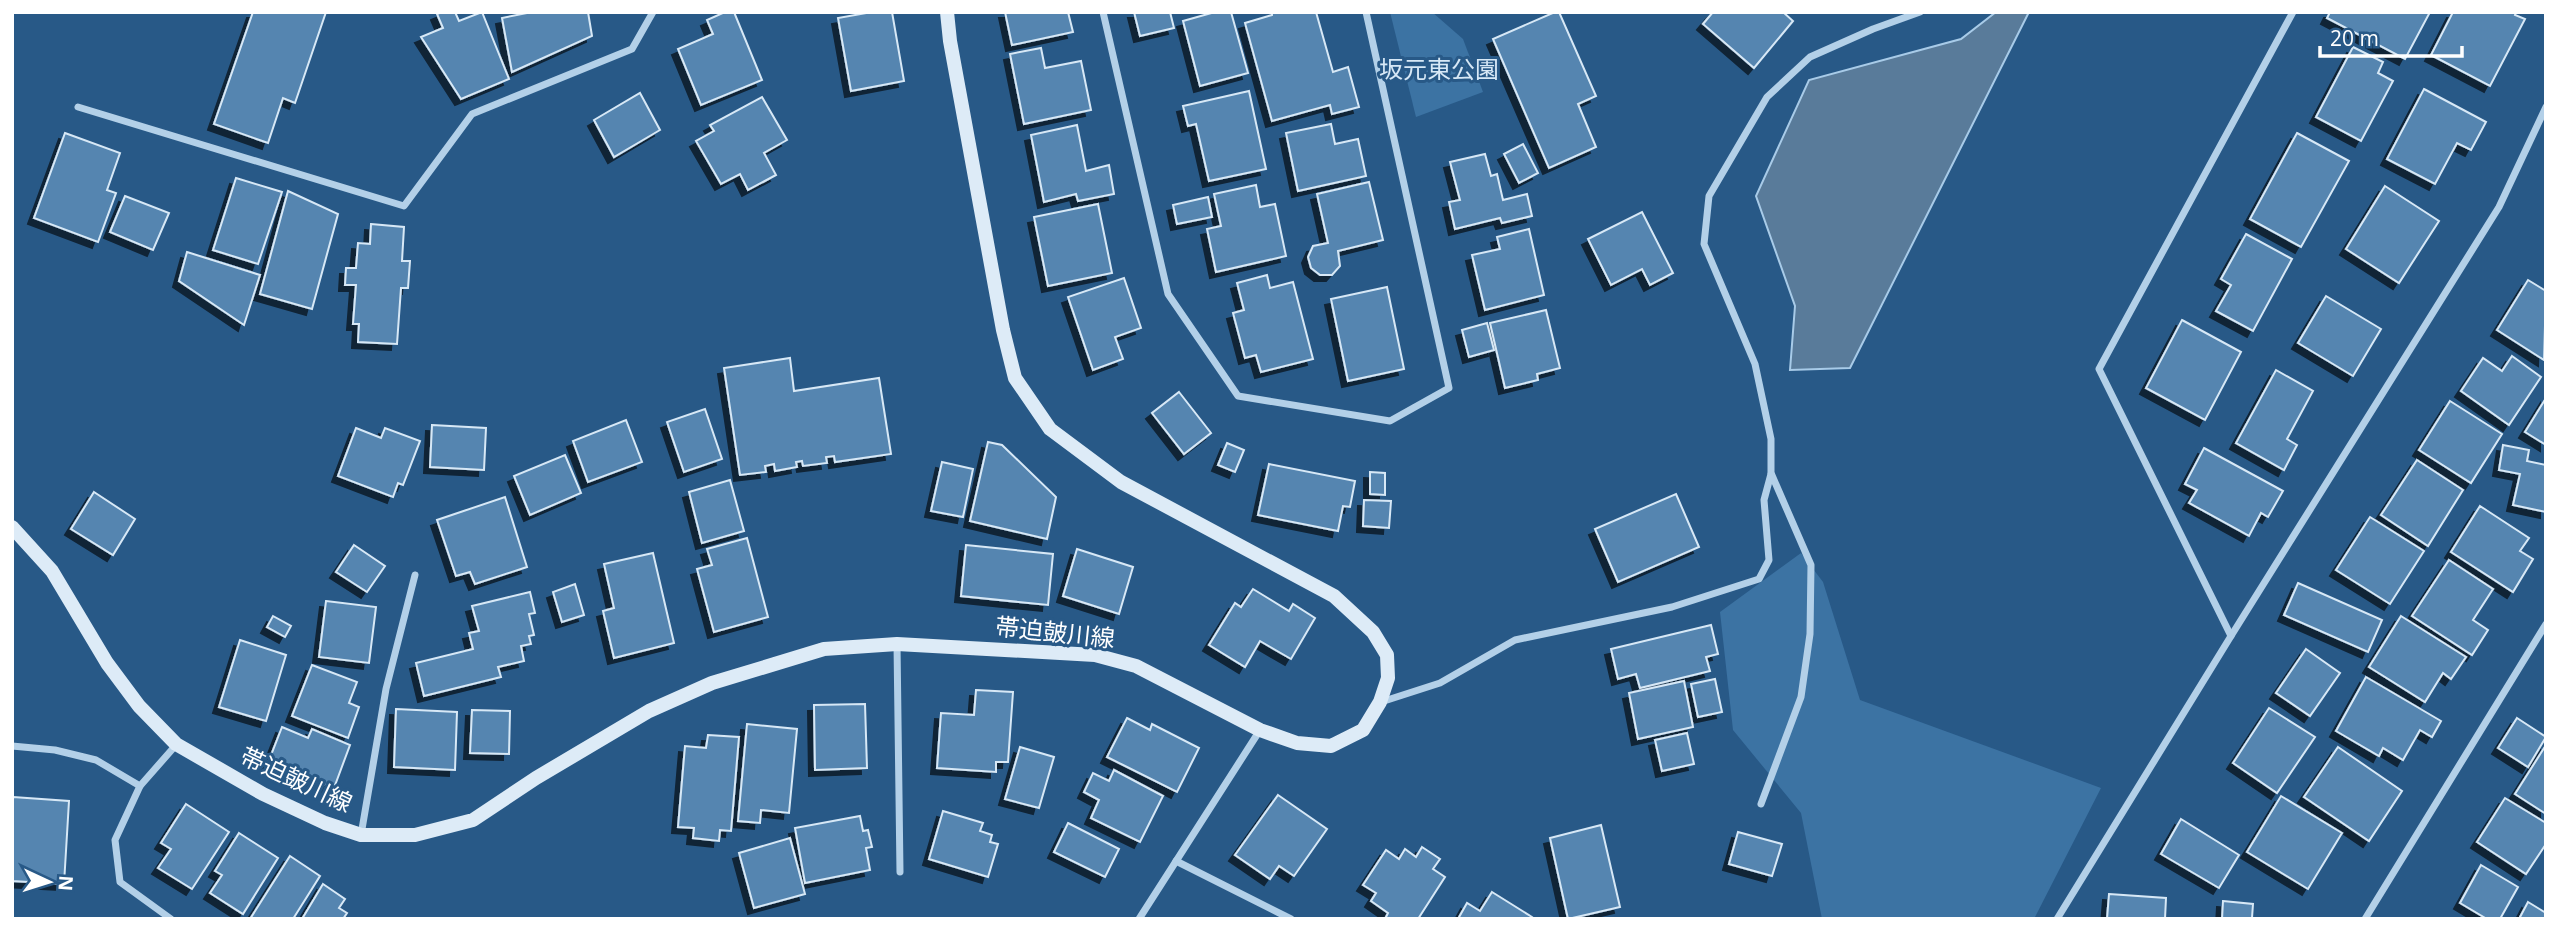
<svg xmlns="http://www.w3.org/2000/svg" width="2558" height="931" font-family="'Open Sans','Noto Sans JP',sans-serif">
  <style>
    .green { fill: #3c73a3 }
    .water { fill: #597b9a; stroke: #a8cbe8; stroke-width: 2 }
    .building { fill: #5485b0; stroke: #d7e8f6; stroke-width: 2; filter: url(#shadow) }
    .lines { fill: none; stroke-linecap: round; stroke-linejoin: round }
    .street { stroke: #b3d0e8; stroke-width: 7 }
    .secondary { stroke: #ddebf7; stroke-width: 14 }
    .labels { text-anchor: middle; stroke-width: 6; stroke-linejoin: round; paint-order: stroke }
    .park-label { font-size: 24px; fill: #d7e8f6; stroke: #285987 }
    .street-label { font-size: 24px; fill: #fff; stroke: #285987 }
  </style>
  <defs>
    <filter id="shadow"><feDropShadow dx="-6" dy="6" stdDeviation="0" flood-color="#0009"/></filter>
  </defs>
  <rect width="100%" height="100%" fill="#285987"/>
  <g class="green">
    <polygon points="1390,12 1432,12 1463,39 1483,92 1416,117"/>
    <polygon points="1801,553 1823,582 1860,700 2101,788 2034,919 1822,919 1801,813 1733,730 1720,612"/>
  </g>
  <polygon class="water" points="1996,12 2029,12 1850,368 1790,370 1795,306 1756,196 1809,80 1961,39"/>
  <g class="building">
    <polygon points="253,12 326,12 295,103 283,98 268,143 214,124"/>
    <polygon points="442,12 455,12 459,21 482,12 509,79 461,99 421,37 443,28 437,14"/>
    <polygon points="532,12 588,12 592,36 512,72 502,18"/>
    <polygon points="725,12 734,12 762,80 701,105 678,49 713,34 707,20"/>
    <polygon points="872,12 892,12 904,81 851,91 838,18"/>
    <polygon points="1005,12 1068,12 1073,32 1012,45"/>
    <polygon points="1134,12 1170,12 1174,28 1140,36"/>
    <polygon points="1215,12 1231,12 1248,73 1200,86 1183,21"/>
    <polygon points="1272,12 1316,12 1333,72 1348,67 1359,107 1332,114 1330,105 1272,121 1245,23 1272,15"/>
    <polygon points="1555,12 1559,12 1596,96 1578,104 1596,147 1549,168 1493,39"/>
    <polygon points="1713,12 1783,12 1793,21 1754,68 1703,24"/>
    <polygon points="2330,12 2430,12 2405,59 2327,18"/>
    <polygon points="2453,12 2516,12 2515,15 2525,19 2490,86 2431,55"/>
    <polygon points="2353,47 2383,62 2378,73 2393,81 2361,141 2316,117"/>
    <polygon points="1041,48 1045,68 1081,61 1091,110 1024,124 1010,54"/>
    <polygon points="2424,89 2486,122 2471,150 2457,143 2435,184 2387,159"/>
    <polygon points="1249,91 1266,169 1209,181 1196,124 1188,126 1183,106"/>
    <polygon points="640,93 660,130 614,157 594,120"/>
    <polygon points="762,97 787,140 764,153 776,175 748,190 740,174 721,184 696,141 714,131 710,125"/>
    <polygon points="1331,124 1335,144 1358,139 1366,176 1298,191 1286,133"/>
    <polygon points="1077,125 1086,171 1109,165 1114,194 1078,201 1076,194 1044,202 1031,135"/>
    <polygon points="65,133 120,153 107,190 116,193 98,242 34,218"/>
    <polygon points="2297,133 2349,161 2301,247 2250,219"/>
    <polygon points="1523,144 1538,173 1519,183 1504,154"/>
    <polygon points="1485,154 1491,176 1497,174 1503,200 1527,194 1532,216 1502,223 1500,218 1455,229 1449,202 1460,200 1450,162"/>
    <polygon points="236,178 282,192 258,264 213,250"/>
    <polygon points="1369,182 1383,240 1338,251 1340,266 1332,275 1320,275 1311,268 1308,257 1313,246 1328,243 1317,194"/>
    <polygon points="1256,185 1260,207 1275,204 1286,256 1216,272 1207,229 1221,226 1214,194"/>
    <polygon points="2385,186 2439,221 2399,283 2346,249"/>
    <polygon points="288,191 338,214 312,309 260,294"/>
    <polygon points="125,196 169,213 153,250 110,232"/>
    <polygon points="1208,197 1212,217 1177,224 1173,205"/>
    <polygon points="1098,204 1112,273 1048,286 1034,217"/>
    <polygon points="1642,212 1673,273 1650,285 1642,269 1611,285 1588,239"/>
    <polygon points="371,224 404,227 402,261 410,261 408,288 401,288 397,344 358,342 359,324 353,324 356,285 345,285 346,268 356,268 358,243 370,244"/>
    <polygon points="1529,229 1544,295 1485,310 1472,255 1500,249 1497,237"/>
    <polygon points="2246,234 2292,259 2253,331 2216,311 2231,285 2221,279"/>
    <polygon points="187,252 260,275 244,325 179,281"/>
    <polygon points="1267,275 1270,288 1293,282 1313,359 1261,372 1256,355 1245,358 1233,313 1244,310 1237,283"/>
    <polygon points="1124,278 1141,328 1115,337 1123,359 1093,370 1068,297"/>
    <polygon points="2528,280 2546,291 2544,360 2497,330"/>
    <polygon points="1387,287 1404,369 1348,381 1331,299"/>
    <polygon points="2326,296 2381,329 2353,376 2298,343"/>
    <polygon points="1546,310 1560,368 1537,374 1538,380 1505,388 1490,323"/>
    <polygon points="2182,320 2241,352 2205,420 2146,388"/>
    <polygon points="1487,323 1494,350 1469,357 1462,330"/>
    <polygon points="2512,356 2541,377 2509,425 2461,391 2483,358 2502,371"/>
    <polygon points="790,358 794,391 879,378 891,454 835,462 834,456 826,457 827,463 803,466 802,461 796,462 797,467 775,471 774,464 765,466 766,472 740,475 724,368"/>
    <polygon points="2276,370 2313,391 2287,439 2297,445 2284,470 2236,443"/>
    <polygon points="1179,392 1211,433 1184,454 1152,413"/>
    <polygon points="2546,398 2546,445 2525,432"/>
    <polygon points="2450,401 2502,434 2471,483 2419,450"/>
    <polygon points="705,409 722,459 684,472 667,422"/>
    <polygon points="626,420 642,462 588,482 573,441"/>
    <polygon points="432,425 486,428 484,470 430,467"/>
    <polygon points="356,428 381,438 385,428 420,441 403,485 398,483 393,497 338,476"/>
    <polygon points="988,442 1002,445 1056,497 1047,539 970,521"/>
    <polygon points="1227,443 1244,450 1235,472 1218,465"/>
    <polygon points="2503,445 2529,450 2527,461 2546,465 2546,512 2513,505 2520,474 2499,470"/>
    <polygon points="2204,448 2283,491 2268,517 2261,513 2249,536 2189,503 2197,490 2185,484"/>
    <polygon points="565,455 581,493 530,515 514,476"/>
    <polygon points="2417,460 2463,490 2428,546 2381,515"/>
    <polygon points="942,462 973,469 963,517 931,511"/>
    <polygon points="1269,464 1355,481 1350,507 1343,506 1338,531 1258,515"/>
    <polygon points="1370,472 1385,473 1385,495 1370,494"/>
    <polygon points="730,480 744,531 702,543 689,492"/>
    <polygon points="94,492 135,519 113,555 71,529"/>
    <polygon points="1676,494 1699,547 1618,582 1595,529"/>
    <polygon points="505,497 527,567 475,584 470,572 456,576 437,520"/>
    <polygon points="1364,500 1391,501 1389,528 1363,526"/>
    <polygon points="2480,506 2529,538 2520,551 2533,559 2513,592 2451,552"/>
    <polygon points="2370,517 2424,551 2390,604 2336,570"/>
    <polygon points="747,538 768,617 714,632 697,569 712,565 707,549"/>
    <polygon points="354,545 385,566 367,592 336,572"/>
    <polygon points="966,545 1053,554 1048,605 961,596"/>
    <polygon points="1077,549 1133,567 1119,614 1063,596"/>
    <polygon points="653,553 674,643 614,658 603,611 614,608 604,564"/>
    <polygon points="2449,560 2493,589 2473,620 2488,630 2472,655 2412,616"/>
    <polygon points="2298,583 2382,620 2368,652 2284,615"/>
    <polygon points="575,584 584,615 562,622 553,592"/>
    <polygon points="1253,589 1289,611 1293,604 1315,618 1291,659 1260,641 1245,667 1209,645 1235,603 1241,607"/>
    <polygon points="530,592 535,613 529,614 534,635 529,636 531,644 521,646 524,661 498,667 501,677 424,696 416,663 473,649 469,633 479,631 472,606"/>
    <polygon points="326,601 376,607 369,663 319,657"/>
    <polygon points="273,616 291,626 285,637 267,627"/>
    <polygon points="2401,616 2466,657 2451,679 2443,673 2425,702 2369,667"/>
    <polygon points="1711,625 1718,654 1706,657 1710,671 1640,688 1636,674 1618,679 1611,649"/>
    <polygon points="240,640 286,655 266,721 219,707"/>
    <polygon points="2306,649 2340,673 2310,716 2276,693"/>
    <polygon points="312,665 357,682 349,703 359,707 348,738 292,716"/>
    <polygon points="2366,677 2441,721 2432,737 2420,730 2403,760 2383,748 2379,756 2336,731"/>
    <polygon points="1715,679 1722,712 1698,717 1691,684"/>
    <polygon points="1684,681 1693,727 1638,739 1629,693"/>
    <polygon points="976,690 1013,692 1008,762 996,762 996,772 937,768 941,713 974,715"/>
    <polygon points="865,704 867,768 815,770 814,705"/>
    <polygon points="2269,708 2315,737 2277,793 2233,763"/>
    <polygon points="396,709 457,712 455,770 394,767"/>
    <polygon points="472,710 510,711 509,754 470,753"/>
    <polygon points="1127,718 1150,730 1152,724 1199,748 1177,792 1107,757"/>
    <polygon points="2517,718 2546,737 2528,767 2498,748"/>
    <polygon points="747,724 797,729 789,813 761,810 760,823 738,821"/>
    <polygon points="282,727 308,738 312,729 350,745 334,788 268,763"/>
    <polygon points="1687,733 1694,764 1662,771 1655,740"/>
    <polygon points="708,735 739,737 731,831 720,830 719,841 693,838 694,828 678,827 685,746 706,748"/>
    <polygon points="2546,745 2546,814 2515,794"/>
    <polygon points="1020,747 1054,757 1039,808 1005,799"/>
    <polygon points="2338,747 2402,791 2369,841 2304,797"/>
    <polygon points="1114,770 1163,796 1140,842 1091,818 1099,800 1084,792 1093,773 1109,781"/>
    <polygon points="1278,795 1327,829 1294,876 1279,866 1270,879 1235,855"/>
    <polygon points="2281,796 2342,833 2308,889 2247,852"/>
    <polygon points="13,797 69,801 64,884 12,881"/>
    <polygon points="2505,798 2546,823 2546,844 2526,874 2477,842"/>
    <polygon points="186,804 229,832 192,889 158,868 171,849 161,843"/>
    <polygon points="943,811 983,823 980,831 992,835 990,842 998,844 988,877 929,859"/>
    <polygon points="860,816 863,831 868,830 872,847 866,848 870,870 805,883 795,828"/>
    <polygon points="2181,819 2239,855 2219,888 2161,854"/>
    <polygon points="1068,823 1119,849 1105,877 1054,852"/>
    <polygon points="1601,825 1620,907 1568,919 1550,838"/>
    <polygon points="1738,832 1782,844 1772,876 1729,864"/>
    <polygon points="239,833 278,858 243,914 210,893 222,875 215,871"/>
    <polygon points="790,838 805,894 754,908 739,853"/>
    <polygon points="1422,847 1440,859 1433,869 1445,877 1418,919 1385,919 1388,913 1371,901 1376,893 1363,885 1386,850 1399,859 1405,849 1416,857"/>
    <polygon points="290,856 320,876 293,919 250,919"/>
    <polygon points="2481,865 2518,887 2500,919 2487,919 2460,903"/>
    <polygon points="323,884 345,899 339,908 347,913 343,919 302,919"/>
    <polygon points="1492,892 1532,917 1531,919 1458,919 1467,903 1480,911"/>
    <polygon points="2109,894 2166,898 2165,919 2107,919"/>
    <polygon points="2223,901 2253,904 2252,918 2259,919 2222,919"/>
    <polygon points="2528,902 2546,913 2546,919 2519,919"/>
  </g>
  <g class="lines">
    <g class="street">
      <polyline points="1103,12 1168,294 1238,396 1390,421 1449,388 1366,12"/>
      <polyline points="78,107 404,206 472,114 632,49 653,12"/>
      <polyline points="2231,636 2499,207 2546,107"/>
      <polyline points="897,644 900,872"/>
      <polyline points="1381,702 1440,683 1515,640 1672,607 1759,579 1769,560 1764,500 1771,474"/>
      <polyline points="12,746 55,750 96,760 140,786"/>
      <polyline points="1761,804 1801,697 1810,634 1811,565 1771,473 1771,439 1755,364 1704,244 1709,196 1767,97 1810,57 1873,29 1920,12"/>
      <polyline points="361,835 386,689 415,575"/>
      <polyline points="1176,861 1291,919"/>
      <polyline points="171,919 120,882 115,840 140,786 176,745"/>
      <polyline points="1139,919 1260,730"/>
      <polyline points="2057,919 2231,636 2099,369 2293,12"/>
      <polyline points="2365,919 2546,624"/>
    </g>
    <polyline class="secondary" points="12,527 52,571 107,663 139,706 176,744 263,794 325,823 361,835 415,835 473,820 536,778 649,711 712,683 824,649 897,644 1095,655 1136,666 1260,730 1297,743 1331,746 1363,730 1380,702 1388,678 1387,655 1373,632 1334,596 1121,482 1050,429 1015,378 1003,330 950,41 947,12"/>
  </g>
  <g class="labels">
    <g class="park-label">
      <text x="1439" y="78">坂元東公園</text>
    </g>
    <g class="street-label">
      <text transform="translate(1055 633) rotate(6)" y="8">帯迫皷川線</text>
      <text transform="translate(296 780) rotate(25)" y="8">帯迫皷川線</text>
    </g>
  </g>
  <rect width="2558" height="931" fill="none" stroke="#ffffff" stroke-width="28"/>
  <g transform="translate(49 882) rotate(94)" stroke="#285987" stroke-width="5" paint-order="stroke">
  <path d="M0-5L12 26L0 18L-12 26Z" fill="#ffffff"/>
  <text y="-10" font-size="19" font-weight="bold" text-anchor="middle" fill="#ffffff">N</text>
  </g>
  <path d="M2320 46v10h142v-10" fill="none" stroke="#ffffff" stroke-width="3.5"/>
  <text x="2330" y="46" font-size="21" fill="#ffffff" stroke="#285987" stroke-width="5" paint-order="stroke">20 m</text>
</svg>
